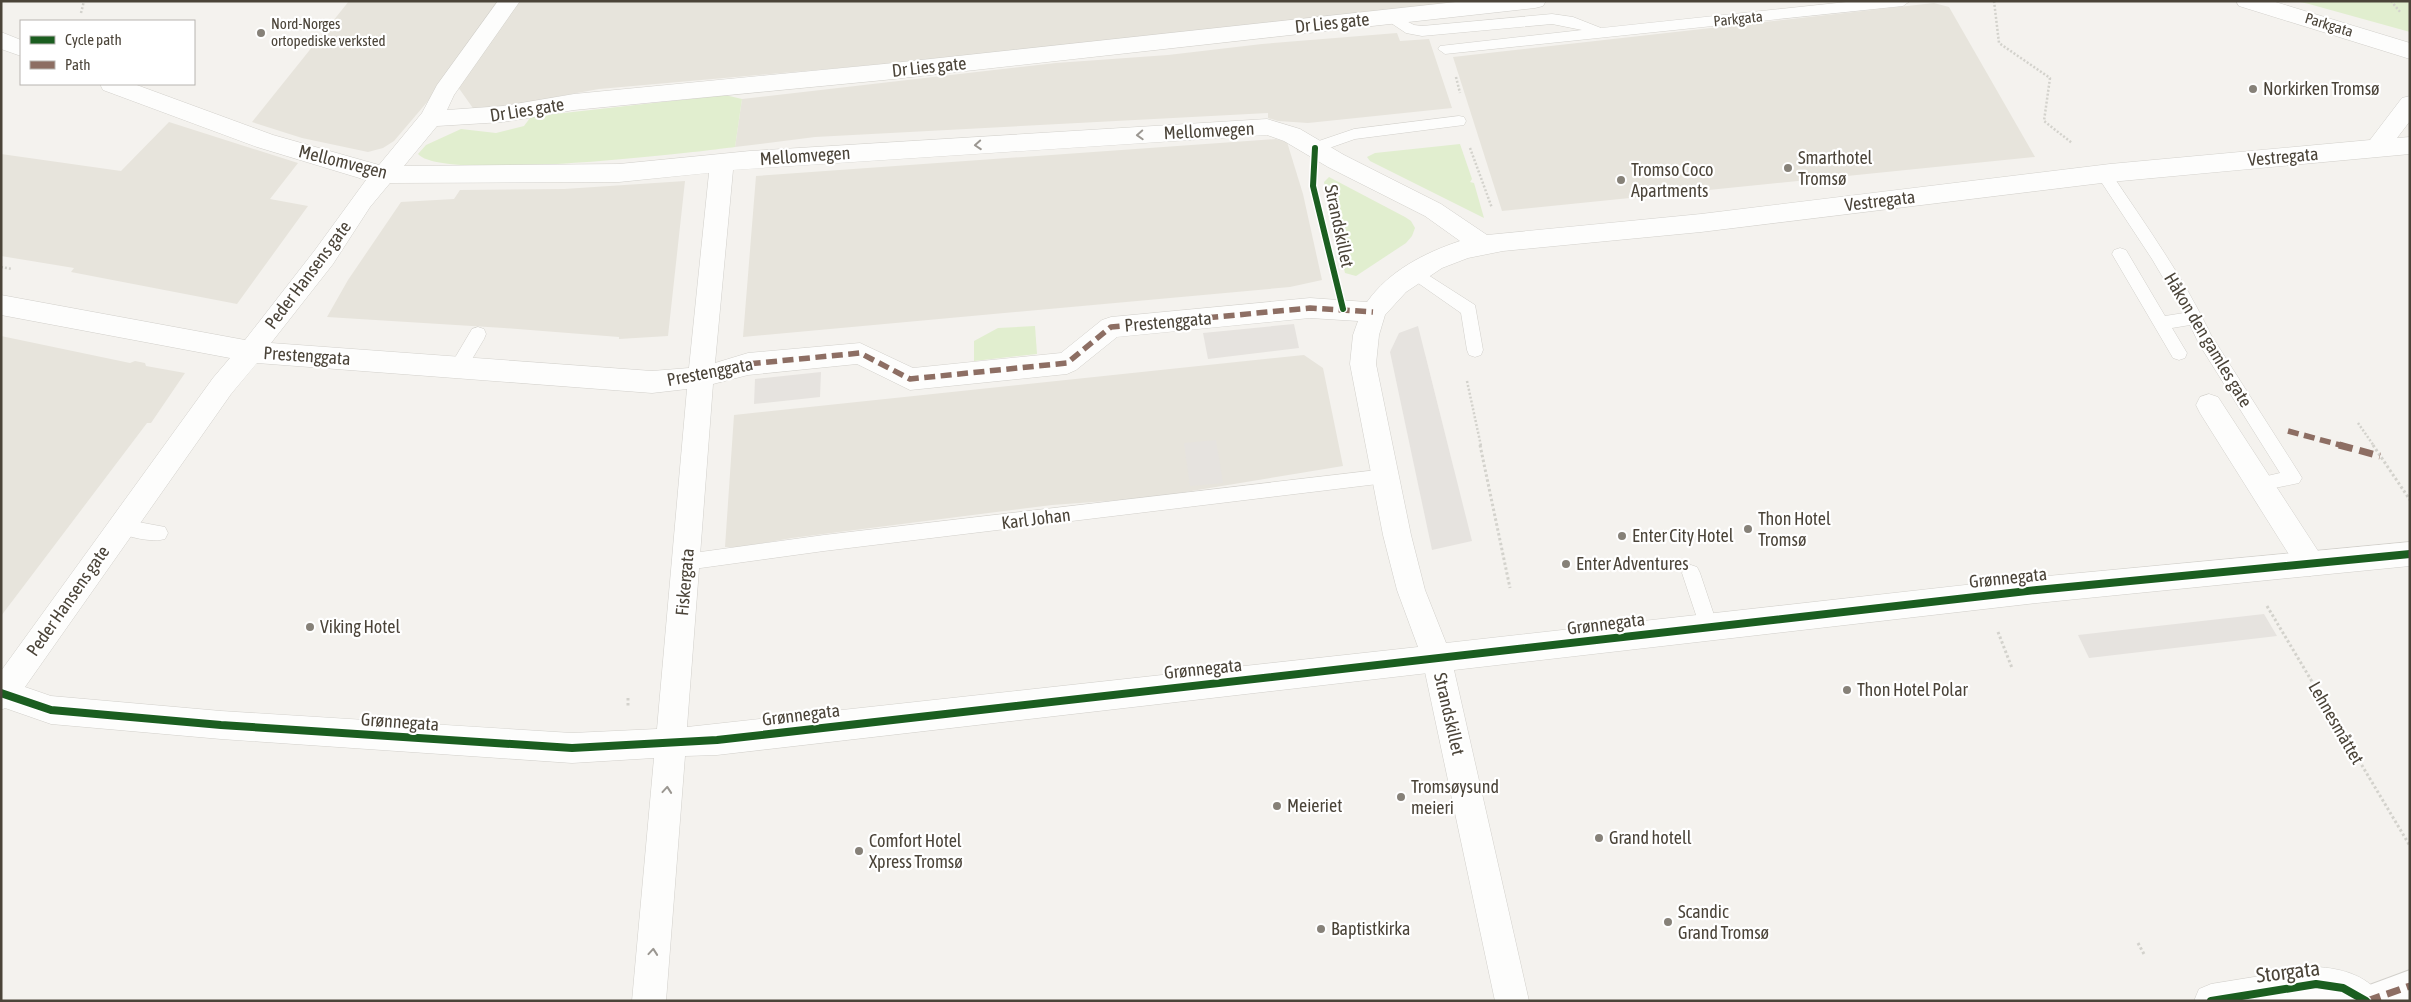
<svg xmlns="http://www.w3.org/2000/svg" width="2411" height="1002" font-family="'Asap Condensed',sans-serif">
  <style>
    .residential { fill: #e7e4dc }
    .green { fill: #e1eecf }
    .parking { fill: #e6e3df }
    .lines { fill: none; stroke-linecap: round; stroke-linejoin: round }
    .service-casing { stroke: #d2d0cb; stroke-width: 1 }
    .pedestrian-casing { stroke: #d2d0cb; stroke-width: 2 }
    .minor-casing { stroke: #d2d0cb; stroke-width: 1 }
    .tertiary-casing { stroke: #d2d0cb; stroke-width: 1 }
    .path-far1 { stroke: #d3d2cc; stroke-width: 2.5; stroke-dasharray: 2 2; stroke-linecap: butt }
    .path { stroke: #d3d2cc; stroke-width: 3; stroke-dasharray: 2.5 2.5; stroke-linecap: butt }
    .service { fill: #fdfdfc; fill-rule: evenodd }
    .pedestrian { fill: #fdfdfc; fill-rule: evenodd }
    .minor { fill: #fdfdfc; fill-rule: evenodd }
    .tertiary { fill: #fdfdfc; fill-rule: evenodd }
    .quiet-far1 { stroke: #8d6e63; stroke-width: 5.5; stroke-dasharray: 11 5.5; stroke-linecap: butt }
    .quiet { stroke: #8d6e63; stroke-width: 7; stroke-dasharray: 14 7; stroke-linecap: butt }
    .cycleway-far1-casing { stroke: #fff; stroke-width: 9 }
    .cycleway-casing { stroke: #fff; stroke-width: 11 }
    .cycleway-far1 { stroke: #1b5e20; stroke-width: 6 }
    .cycleway { stroke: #1b5e20; stroke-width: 8 }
    .oneway { stroke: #9b9791 }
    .poi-dot { fill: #868178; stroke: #fff; stroke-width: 2 }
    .labels { text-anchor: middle; stroke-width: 4.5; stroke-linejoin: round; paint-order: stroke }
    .far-street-label { font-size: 15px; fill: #4b4439; stroke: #fff }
    .far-poi-label { font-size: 15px; fill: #4b4439; stroke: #fff; text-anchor: start }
    .street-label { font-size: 18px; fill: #4b4439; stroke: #fff }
    .poi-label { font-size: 18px; fill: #4b4439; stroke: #fff; text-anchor: start }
    .near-street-label { font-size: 21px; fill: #4b4439; stroke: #fff }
  </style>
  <rect width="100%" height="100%" fill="#f4f2ee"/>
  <g class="residential">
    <polygon points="349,1 500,1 434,94 394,141 383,148 368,152 302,138 252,122"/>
    <polygon points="517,1 1453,1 1454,3 896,63 599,89 555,97 542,102 475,111 458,87"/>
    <polygon points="1934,3 1949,7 2035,157 1502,211 1453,57"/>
    <polygon points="1397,33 1400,41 1429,39 1452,108 1308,123 1278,121 1268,118 1268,113 815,137 735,147 742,99 1056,63 1168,55 1262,44"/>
    <polygon points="169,122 298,163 270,199 308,206 237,304 71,272 74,268 1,256 1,154 121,171"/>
    <polygon points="1276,139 1287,142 1303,194 1322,280 1290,287 743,337 756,176"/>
    <polygon points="685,181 668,336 619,339 619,337 504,328 327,317 348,280 401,202 454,199 460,190 564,189"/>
    <polygon points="1,336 130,363 135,361 145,363 146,366 185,373 151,423 147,423 1,616"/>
    <polygon points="1304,355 1323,368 1343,466 1149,498 1052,505 792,538 740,547 725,547 734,415"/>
  </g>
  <g class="green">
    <polygon points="2296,1 2410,1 2410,32 2309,4"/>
    <path d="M 725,95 L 742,99 L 735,147 C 690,153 442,182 418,154 L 426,145 L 461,129 L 496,133 L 524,126 L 530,118 L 537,116 Z"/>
    <polygon points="1460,144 1472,179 1470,182 1474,183 1484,218 1370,161 1367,157 1375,153"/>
    <polygon points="1329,177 1405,217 1411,221 1415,228 1412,236 1406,243 1356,276 1345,273 1325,188 1324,182"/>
    <polygon points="1035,326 1037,354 974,361 974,341 998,328"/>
  </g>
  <g class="parking">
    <polygon points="1294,324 1299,348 1208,359 1203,333"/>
    <polygon points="1418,326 1472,541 1432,550 1390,352 1399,333"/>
    <polygon points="821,372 820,397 754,404 755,379"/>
    <polygon points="1216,440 1223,483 1190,486 1184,443"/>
    <polygon points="2264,614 2277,636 2089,658 2078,635"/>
  </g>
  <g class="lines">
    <defs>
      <g id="service">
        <polygon points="1856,1 1910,1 1903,6 1445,54 1438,49 1440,46 1582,30 1552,24 1422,36 1406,33 1382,17 1389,12 1414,25 1422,26 1552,14 1573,17 1601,28"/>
        <polygon points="1459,116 1464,117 1466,121 1464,125 1355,139 1315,153 1310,152 1308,148 1310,144 1354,129"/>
        <path d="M 2104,168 L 2109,170 C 2145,224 2184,278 2211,335 L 2299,473 L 2302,478 L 2299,483 L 2260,491 L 2254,489 L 2251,484 L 2254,479 L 2280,473 L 2199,344 L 2190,325 L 2172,328 L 2187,353 L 2185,358 L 2179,360 L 2173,358 L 2112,254 L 2114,250 L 2120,248 L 2126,250 L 2165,316 L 2184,313 L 2152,259 L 2096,174 L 2099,170 Z"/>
        <polygon points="1414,266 1475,305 1483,350 1481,355 1475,357 1469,355 1467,350 1461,313 1408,276 1406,272 1408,268"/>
        <polygon points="478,327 484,329 486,334 484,339 465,371 459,373 453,371 451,366 453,361 472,329"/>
        <polygon points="1386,469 1392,471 1395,476 1392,481 1386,483 824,551 686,570 680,568 677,562 680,556 686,554 824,535"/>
        <path d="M 122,519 L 165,527 L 168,533 L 165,539 C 152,543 129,537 116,532 L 113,527 L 116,522 Z"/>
        <polygon points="1691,565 1697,567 1700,573 1718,627 1716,633 1709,635 1702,633 1682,573 1685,567"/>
      </g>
      <polygon id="pedestrian" points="2410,970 2410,1001 2351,1001 2356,990"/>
      <g id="minor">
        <path d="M 498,1 L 520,1 L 454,95 L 447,110 L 503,106 L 574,94 L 884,64 L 1465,1 L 1546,1 L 1543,6 L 1535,8 L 884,80 L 574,110 L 503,122 L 437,126 L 404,166 L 619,164 L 750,151 L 1267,119 L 1300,129 L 1344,155 L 1441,204 L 1487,235 L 1701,214 L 2110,164 L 2370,140 L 2402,98 L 2410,96 L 2410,121 L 2397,138 L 2410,137 L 2410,154 L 2110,182 L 1701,232 L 1503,251 L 1468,258 L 1442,268 L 1406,292 L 1385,315 L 1379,335 L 1376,364 L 1411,535 L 1425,590 L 1452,658 L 1447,668 L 1437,672 L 717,755 L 685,756 L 666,1001 L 632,1001 L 654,758 L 572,763 L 221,739 L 51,724 L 5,708 L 1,710 L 1,671 L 213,378 L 230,358 L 1,315 L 1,295 L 245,340 L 315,250 L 366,180 L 257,147 L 103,90 L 100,84 L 134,84 L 273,135 L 379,165 L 422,113 L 437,85 ZM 1267,135 L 1284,141 L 1328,167 L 1425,216 L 1460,241 C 1424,253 1389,271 1367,302 L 1310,298 L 1111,317 L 1102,320 L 1061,353 L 913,368 L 860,343 L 748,353 L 715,363 L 733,170 ZM 709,173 L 689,368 L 652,371 L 271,343 L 333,264 L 370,207 L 390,183 L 619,182 ZM 1310,318 L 1358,321 L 1353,335 L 1350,364 L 1383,535 L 1397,590 L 1418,647 L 687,727 L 713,384 L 748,375 L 857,364 L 910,390 L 1067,374 L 1076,370 L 1117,337 ZM 257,363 L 652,393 L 687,389 L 657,729 L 572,733 L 221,711 L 51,696 L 25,687 L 231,394 Z"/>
        <polygon points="2236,1 2272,1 2410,43 2410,59 2239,6"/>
        <polygon points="1,32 21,40 21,56 1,49"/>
        <polygon points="2209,394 2218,397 2320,554 2324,563 2320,572 2310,576 2300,572 2200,413 2196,405 2200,397"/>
        <path d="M 2316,967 C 2341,968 2372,976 2383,1001 L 2194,1001 L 2199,989 L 2211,984 Z"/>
      </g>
      <polygon id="tertiary" points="2410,542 2410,566 2037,603 1454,670 1529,1001 1495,1001 1422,658 1427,648 1437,644 2037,577"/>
    </defs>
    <use href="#service" class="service-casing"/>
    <use href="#pedestrian" class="pedestrian-casing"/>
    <use href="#minor" class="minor-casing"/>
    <use href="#tertiary" class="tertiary-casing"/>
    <g class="path-far1">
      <polyline points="1994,1 1999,43 2050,78 2044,121 2072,143"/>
      <polyline points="2391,1 2401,13"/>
      <polyline points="81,13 84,1"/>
      <polyline points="1456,77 1460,93"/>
      <polyline points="1470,148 1492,208"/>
      <polyline points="1,267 12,269"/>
      <polyline points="1467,381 1481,446"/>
      <polyline points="2358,423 2374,446"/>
    </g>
    <g class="path">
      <polyline points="1480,445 1510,588"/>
      <polyline points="2373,445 2410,500"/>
      <polyline points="2267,606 2410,846"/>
      <polyline points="1998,632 2012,668"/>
      <polyline points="628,698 628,707"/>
      <polyline points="2138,943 2145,956"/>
    </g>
    <use href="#service" class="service"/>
    <use href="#pedestrian" class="pedestrian"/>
    <use href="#minor" class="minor"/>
    <use href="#tertiary" class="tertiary"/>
    <g class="quiet-far1">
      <polyline points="702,377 748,364 860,353 910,379 1067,363 1111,327 1310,308 1373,312"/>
      <polyline points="2288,431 2344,446"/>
    </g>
    <g class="quiet">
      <polyline points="2339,445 2380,456"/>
      <polyline points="2367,1001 2410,986"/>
    </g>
    <defs>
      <polyline id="cycleway-far1" points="1315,148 1313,186 1343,309"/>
      <g id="cycleway">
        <polyline points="1,693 51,710 221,725 572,748 717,740 2037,590 2410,554"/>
        <polyline points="2211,1001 2316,984 2343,988 2366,1001"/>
      </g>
    </defs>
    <use href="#cycleway-far1" class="cycleway-far1-casing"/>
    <use href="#cycleway" class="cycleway-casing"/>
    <use href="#cycleway-far1" class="cycleway-far1"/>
    <use href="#cycleway" class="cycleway"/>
  </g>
  <defs><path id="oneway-chevron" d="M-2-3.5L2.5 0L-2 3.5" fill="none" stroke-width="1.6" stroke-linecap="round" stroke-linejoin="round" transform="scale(1.25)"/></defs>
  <g class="oneway">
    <use href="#oneway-chevron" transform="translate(1140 135) rotate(177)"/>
    <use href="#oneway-chevron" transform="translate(978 145) rotate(176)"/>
    <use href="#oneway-chevron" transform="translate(667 790) rotate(-85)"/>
    <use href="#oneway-chevron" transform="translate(653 952) rotate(-85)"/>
  </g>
  <g class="poi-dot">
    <circle cx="261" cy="33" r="5"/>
    <circle cx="2253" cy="89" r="5"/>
    <circle cx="1788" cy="168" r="5"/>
    <circle cx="1621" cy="180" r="5"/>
    <circle cx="1748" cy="529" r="5"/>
    <circle cx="1622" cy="536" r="5"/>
    <circle cx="1566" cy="564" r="5"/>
    <circle cx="310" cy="627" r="5"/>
    <circle cx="1847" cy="690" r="5"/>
    <circle cx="1401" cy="797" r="5"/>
    <circle cx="1277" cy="806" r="5"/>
    <circle cx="1599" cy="838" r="5"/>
    <circle cx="859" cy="851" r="5"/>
    <circle cx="1668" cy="922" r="5"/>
    <circle cx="1321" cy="929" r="5"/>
  </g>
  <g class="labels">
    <g class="far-street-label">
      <text transform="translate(1738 19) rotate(-6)" y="5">Parkgata</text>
      <text transform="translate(2329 25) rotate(17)" y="5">Parkgata</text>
    </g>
    <g class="far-poi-label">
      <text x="271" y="29">Nord-Norges<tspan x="271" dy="17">ortopediske verksted</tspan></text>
    </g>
    <g class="street-label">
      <text transform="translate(1332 23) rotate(-6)" y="6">Dr Lies gate</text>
      <text transform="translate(929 67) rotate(-6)" y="6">Dr Lies gate</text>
      <text transform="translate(527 110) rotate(-9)" y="6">Dr Lies gate</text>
      <text transform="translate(1209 131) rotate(-3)" y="6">Mellomvegen</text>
      <text transform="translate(805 156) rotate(-4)" y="6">Mellomvegen</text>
      <text transform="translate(2283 157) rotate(-5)" y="6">Vestregata</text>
      <text transform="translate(343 162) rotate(14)" y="6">Mellomvegen</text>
      <text transform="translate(1880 201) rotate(-7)" y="6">Vestregata</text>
      <text transform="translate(1339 226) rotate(78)" y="6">Strandskillet</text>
      <text transform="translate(308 275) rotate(-53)" y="6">Peder Hansens gate</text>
      <text transform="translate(1168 322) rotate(-5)" y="6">Prestenggata</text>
      <text transform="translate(2208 340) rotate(59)" y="6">Håkon den gamles gate</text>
      <text transform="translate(307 356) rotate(4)" y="6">Prestenggata</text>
      <text transform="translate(710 372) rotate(-11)" y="6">Prestenggata</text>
      <text transform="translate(1036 519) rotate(-7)" y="6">Karl Johan</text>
      <text transform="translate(2008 578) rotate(-6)" y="6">Grønnegata</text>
      <text transform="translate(685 582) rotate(-85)" y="6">Fiskergata</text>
      <text transform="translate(68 601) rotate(-55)" y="6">Peder Hansens gate</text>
      <text transform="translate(1606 624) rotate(-7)" y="6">Grønnegata</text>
      <text transform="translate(1203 669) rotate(-6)" y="6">Grønnegata</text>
      <text transform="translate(1449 714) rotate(77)" y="6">Strandskillet</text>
      <text transform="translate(801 715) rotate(-7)" y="6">Grønnegata</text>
      <text transform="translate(400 722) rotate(4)" y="6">Grønnegata</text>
      <text transform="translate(2336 723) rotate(60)" y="6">Lehnesmåttet</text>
    </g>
    <g class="poi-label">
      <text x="2263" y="95">Norkirken Tromsø</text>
      <text x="1798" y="164">Smarthotel<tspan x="1798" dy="21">Tromsø</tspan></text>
      <text x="1631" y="176">Tromso Coco<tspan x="1631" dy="21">Apartments</tspan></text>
      <text x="1758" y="525">Thon Hotel<tspan x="1758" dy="21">Tromsø</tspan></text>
      <text x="1632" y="542">Enter City Hotel</text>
      <text x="1576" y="570">Enter Adventures</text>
      <text x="320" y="633">Viking Hotel</text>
      <text x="1857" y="696">Thon Hotel Polar</text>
      <text x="1411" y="793">Tromsøysund<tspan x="1411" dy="21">meieri</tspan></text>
      <text x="1287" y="812">Meieriet</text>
      <text x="1609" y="844">Grand hotell</text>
      <text x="869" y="847">Comfort Hotel<tspan x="869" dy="21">Xpress Tromsø</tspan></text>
      <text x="1678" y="918">Scandic<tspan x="1678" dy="21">Grand Tromsø</tspan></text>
      <text x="1331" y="935">Baptistkirka</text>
    </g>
    <g class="near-street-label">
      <text transform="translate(2288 972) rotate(-7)" y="7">Storgata</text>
    </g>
  </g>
  <rect width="2411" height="1002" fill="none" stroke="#4b4439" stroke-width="5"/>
  <rect x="20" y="20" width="175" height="65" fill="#ffffff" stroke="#b7b4b0"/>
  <rect x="30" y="36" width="25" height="8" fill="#1b5e20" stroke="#b7b4b0"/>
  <text x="65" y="45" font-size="15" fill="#4b4439">Cycle path</text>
  <rect x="30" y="61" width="25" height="8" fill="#8d6e63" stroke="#b7b4b0"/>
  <text x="65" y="70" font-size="15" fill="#4b4439">Path</text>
</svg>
